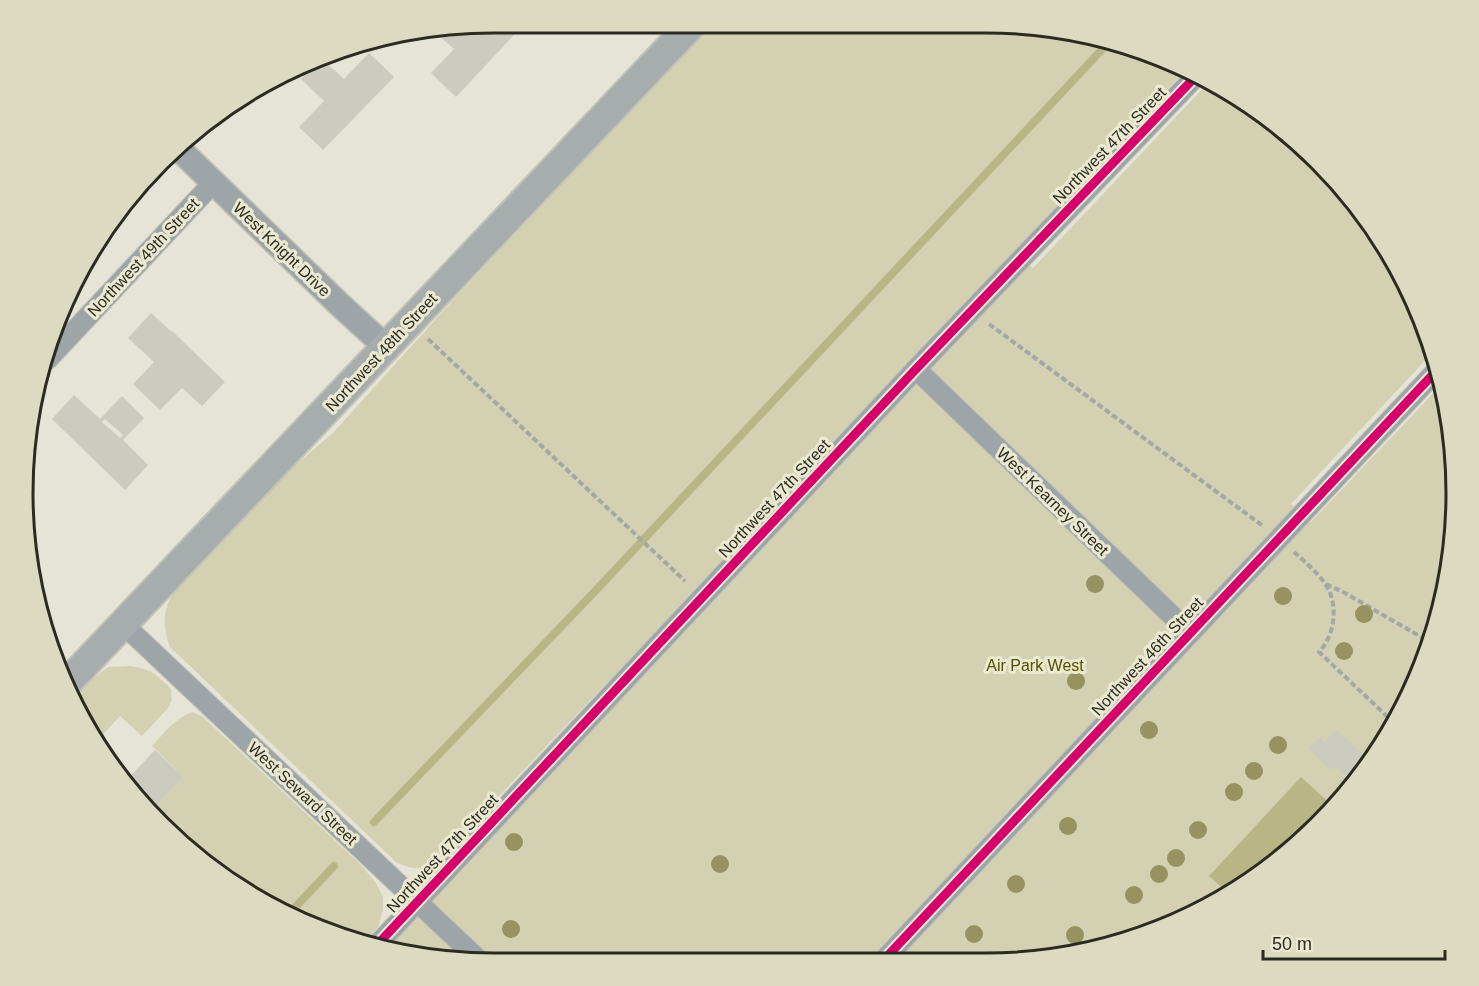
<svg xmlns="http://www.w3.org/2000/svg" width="1479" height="986" font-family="Helvetica,sans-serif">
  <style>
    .green { fill: #d3d1b2 }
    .water { fill: #b9b686 }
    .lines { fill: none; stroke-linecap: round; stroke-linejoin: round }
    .stream { stroke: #b9b686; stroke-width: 8 }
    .building { fill: #cbcbbf; fill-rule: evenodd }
    .minor-casing { stroke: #c2c2b7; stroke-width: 22 }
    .tertiary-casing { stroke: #c2c2b7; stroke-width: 27 }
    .secondary-casing { stroke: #c2c2b7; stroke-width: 32 }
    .path { stroke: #a3a7a5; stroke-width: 4; stroke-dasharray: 6 3; stroke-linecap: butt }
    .minor { stroke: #9ea5a8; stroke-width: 20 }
    .tertiary { stroke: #9ea5a8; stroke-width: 24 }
    .secondary { stroke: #a7adac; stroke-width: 28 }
    .cycleway-casing { stroke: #ebead0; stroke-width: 13 }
    .cycleway { stroke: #d6006c; stroke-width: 9 }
    .tree { fill: #969360 }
    .labels { text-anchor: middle; stroke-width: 6; stroke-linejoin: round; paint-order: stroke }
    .street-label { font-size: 16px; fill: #2b2b21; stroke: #ebead0 }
    .park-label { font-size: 16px; fill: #565100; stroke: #ebead0 }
    .rim { fill: none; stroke: #2b2b21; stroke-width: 3 }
  </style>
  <rect width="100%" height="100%" fill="#e5e4d6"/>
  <g class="green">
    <path d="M 713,23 L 986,23 L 1077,31 L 1187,69 L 1031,233 L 953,320 L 435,863 C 418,870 413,870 396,862 L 170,647 C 163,628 162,611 173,594 L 294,466 L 333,433 L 454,299 Z"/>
    <polygon points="1209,82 1318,160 1377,231 1421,313 1433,352 1291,504 1311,522 1442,384 1447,401 1456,493 1448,584 1421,673 1377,754 1319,825 1248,884 1166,928 1078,954 986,963 493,963 402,955 376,946 1021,258 1033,268"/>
    <path d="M 131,666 C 153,670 156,674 171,689 L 172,700 L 168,708 L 142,736 L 120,716 L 96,742 L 85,728 L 74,698 L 91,680 L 108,667 Z"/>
    <path d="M 193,712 L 203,717 L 362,866 L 376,883 L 383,897 L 383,910 L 378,927 L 364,942 L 285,915 L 161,826 L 150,812 L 183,777 L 152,746 C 165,732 175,718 193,712 Z"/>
  </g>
  <polygon class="water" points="1301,777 1334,807 1319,825 1248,884 1229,894 1209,876"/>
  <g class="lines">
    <g class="stream">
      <polyline points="374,822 599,587 1109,42"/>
      <polyline points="287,916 334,866"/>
    </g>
  </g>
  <g class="building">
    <polygon points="493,22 526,22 456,97 431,73 454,49 437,34 440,31"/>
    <polygon points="369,53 394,77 323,150 299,127 324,101 301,79 321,58 344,79"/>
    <polygon points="151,313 172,332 172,331 225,382 202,406 182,388 160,410 133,384 154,362 128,338"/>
    <path d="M 74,395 L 100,419 L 122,396 L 144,418 L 123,440 L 148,465 L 125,490 L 52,419 ZM 105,419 L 123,435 L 120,438 L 102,422 Z"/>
    <polygon points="1336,730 1365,756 1368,753 1374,759 1348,790 1339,782 1346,776 1335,766 1331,770 1309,749 1320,737 1325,742"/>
    <polygon points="155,750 183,777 150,812 126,781"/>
  </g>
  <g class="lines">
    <defs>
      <g id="minor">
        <polyline points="48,359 214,182"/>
        <polyline points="916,369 1189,632"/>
        <polyline points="123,624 481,962"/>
        <polyline points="376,946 916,369 1198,74"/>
        <polyline points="880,964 1438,369"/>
      </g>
      <polyline id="tertiary" points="180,150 339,304 386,347"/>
      <polyline id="secondary" points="68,682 694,22"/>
    </defs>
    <use href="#minor" class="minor-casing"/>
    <use href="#tertiary" class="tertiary-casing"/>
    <use href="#secondary" class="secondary-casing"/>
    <g class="path">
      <polyline points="989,324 1263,526"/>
      <polyline points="428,339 685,581"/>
      <path d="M 1294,552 C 1304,561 1316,571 1324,582 C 1339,602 1336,634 1319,652 L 1394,723"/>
      <polyline points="1326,584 1345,593 1430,642"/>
    </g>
    <use href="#minor" class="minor"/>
    <use href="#tertiary" class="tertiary"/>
    <use href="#secondary" class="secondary"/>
    <defs>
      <g id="cycleway">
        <polyline points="376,946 916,369 1198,74"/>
        <polyline points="880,964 1438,369"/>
      </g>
    </defs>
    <use href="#cycleway" class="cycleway-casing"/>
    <use href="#cycleway" class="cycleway"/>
  </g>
  <g class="tree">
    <circle cx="1095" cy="584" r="9"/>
    <circle cx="1283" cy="596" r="9"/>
    <circle cx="1364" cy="614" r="9"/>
    <circle cx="1344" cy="651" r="9"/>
    <circle cx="1076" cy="681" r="9"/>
    <circle cx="1149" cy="730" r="9"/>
    <circle cx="1278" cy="745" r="9"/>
    <circle cx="1254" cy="771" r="9"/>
    <circle cx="1234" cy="792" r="9"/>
    <circle cx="1068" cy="826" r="9"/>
    <circle cx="1198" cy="830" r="9"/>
    <circle cx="514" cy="842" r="9"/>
    <circle cx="1176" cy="858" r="9"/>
    <circle cx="720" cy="864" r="9"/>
    <circle cx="1159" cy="874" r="9"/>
    <circle cx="1016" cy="884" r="9"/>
    <circle cx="1134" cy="895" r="9"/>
    <circle cx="511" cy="929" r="9"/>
    <circle cx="974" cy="934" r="9"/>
    <circle cx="1075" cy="935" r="9"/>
  </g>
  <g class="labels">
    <g class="street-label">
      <text transform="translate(1109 145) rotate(-46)" y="6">Northwest 47th Street</text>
      <text transform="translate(282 249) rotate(44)" y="6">West Knight Drive</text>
      <text transform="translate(143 257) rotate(-47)" y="6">Northwest 49th Street</text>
      <text transform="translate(381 352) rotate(-47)" y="6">Northwest 48th Street</text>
      <text transform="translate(774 498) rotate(-47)" y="6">Northwest 47th Street</text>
      <text transform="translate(1053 501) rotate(44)" y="6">West Kearney Street</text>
      <text transform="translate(1147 656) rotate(-47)" y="6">Northwest 46th Street</text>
      <text transform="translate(303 793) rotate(43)" y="6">West Seward Street</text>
      <text transform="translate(442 853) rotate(-47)" y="6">Northwest 47th Street</text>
    </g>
    <g class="park-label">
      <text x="1035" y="671">Air Park West</text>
    </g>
  </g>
  <path d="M0 0H1479V986H0ZM493 33H986A460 460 0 0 1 1446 493V493A460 460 0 0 1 986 953H493A460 460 0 0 1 33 493V493A460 460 0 0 1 493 33Z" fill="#dcdbc2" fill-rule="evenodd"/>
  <path class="rim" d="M493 33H986A460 460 0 0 1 1446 493V493A460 460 0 0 1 986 953H493A460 460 0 0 1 33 493V493A460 460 0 0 1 493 33Z"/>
  <path d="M1263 950v9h182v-9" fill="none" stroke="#2b2b21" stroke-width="3"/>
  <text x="1272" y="950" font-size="18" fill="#2b2b21" stroke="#ebead0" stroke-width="4.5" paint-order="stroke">50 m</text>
</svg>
